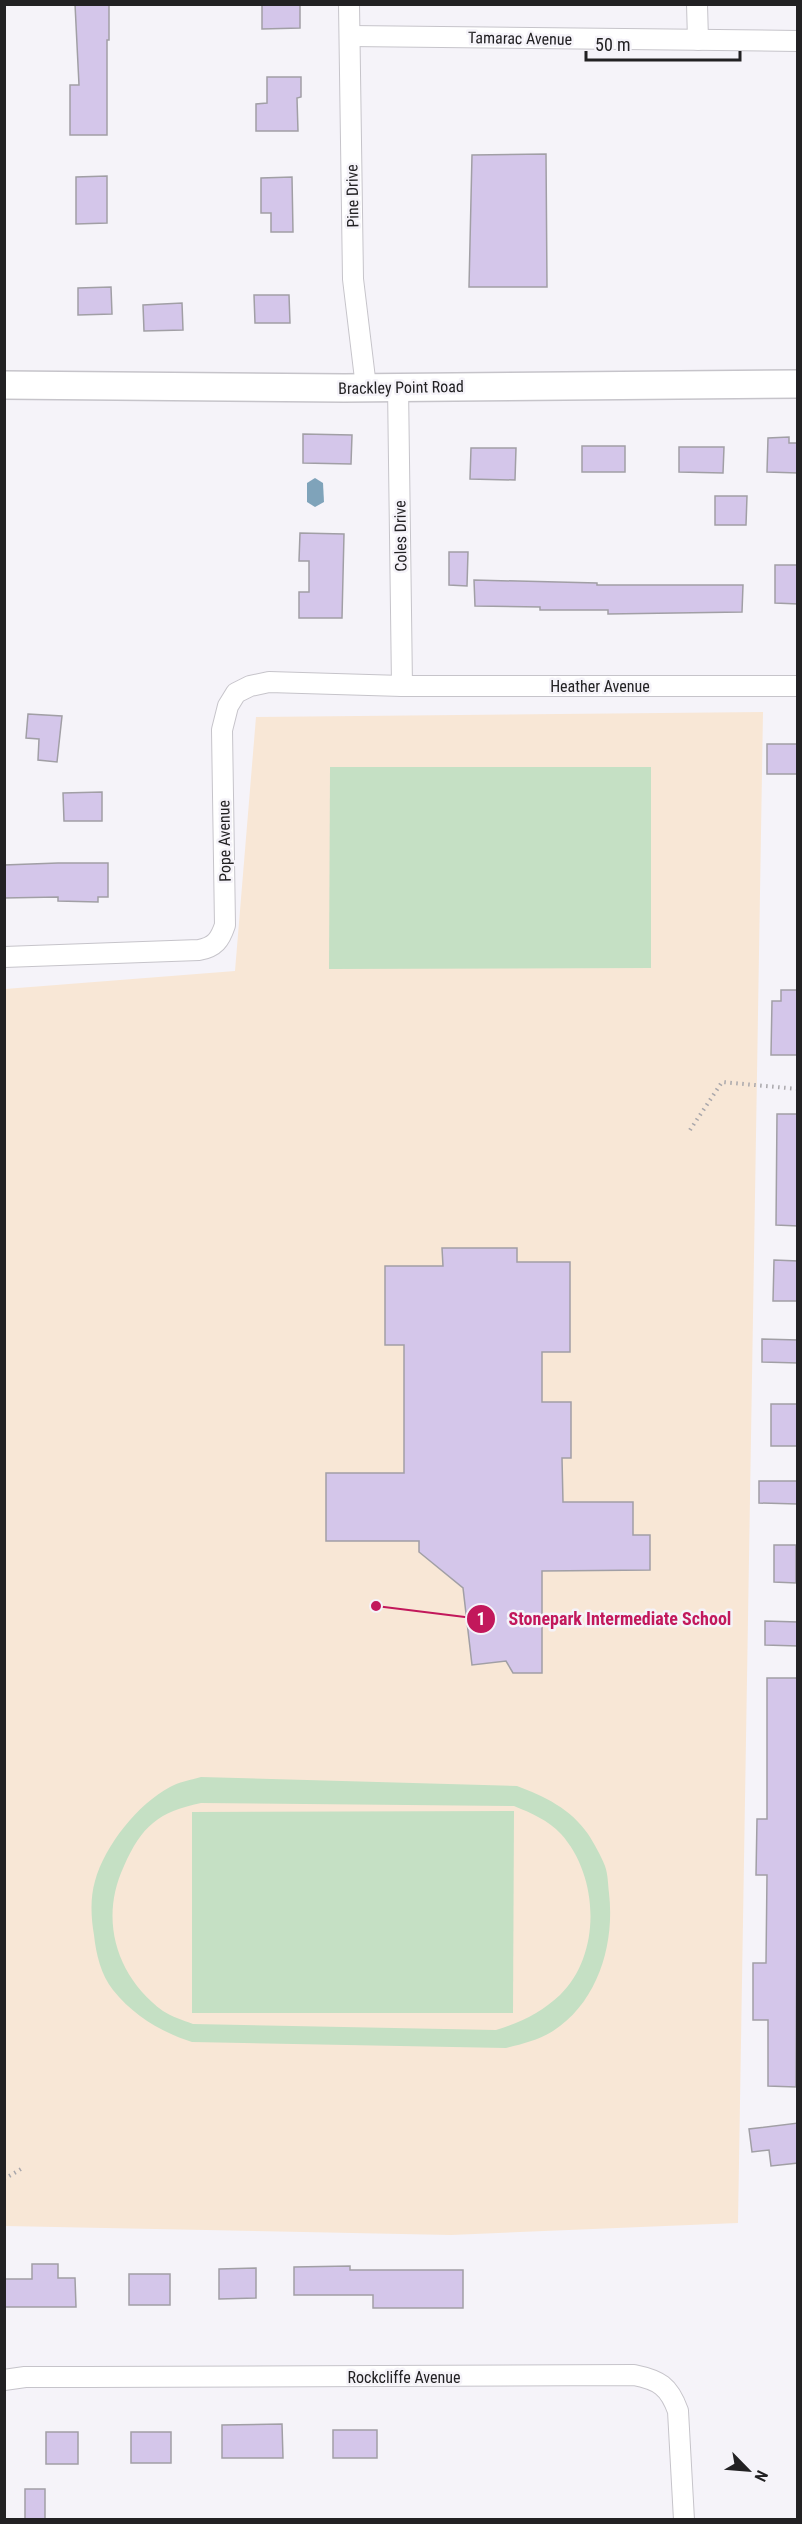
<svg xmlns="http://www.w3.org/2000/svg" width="802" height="2524" font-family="'Roboto Condensed',sans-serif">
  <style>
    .education { fill: #f8e7d6 }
    .green { fill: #c5e0c4; fill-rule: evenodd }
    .water { fill: #7fa3ba }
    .building { fill: #d4c6ea; stroke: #a19fa5; stroke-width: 1.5 }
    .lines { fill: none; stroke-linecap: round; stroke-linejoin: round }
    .minor-casing { stroke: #c6c4ca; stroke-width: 22 }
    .secondary-casing { stroke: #c6c4ca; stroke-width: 30 }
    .path { stroke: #a9a7ab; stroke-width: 4; stroke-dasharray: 1.5 4.5; stroke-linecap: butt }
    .minor { stroke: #fff; stroke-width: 20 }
    .secondary { stroke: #fff; stroke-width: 27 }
    .labels { text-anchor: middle; stroke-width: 5; stroke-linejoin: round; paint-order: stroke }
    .street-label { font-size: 16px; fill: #222123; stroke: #f5f3f9 }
    .leader { fill: none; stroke: #c2185b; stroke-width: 2 }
    .callout-dot { fill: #c2185b; stroke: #f5f3f9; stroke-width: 2 }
    .mark-label { font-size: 18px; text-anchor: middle; font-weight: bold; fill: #fff }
    .callout-label { font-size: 18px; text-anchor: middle; font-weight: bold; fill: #c2185b; stroke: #f5f3f9; stroke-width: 5; stroke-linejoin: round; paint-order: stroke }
  </style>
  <rect width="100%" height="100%" fill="#f5f3f9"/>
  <polygon class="education" points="763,712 738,2223 451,2235 5,2226 5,989 235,971 256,717"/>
  <g class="green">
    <polygon points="330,767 651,767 651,968 329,969"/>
    <path d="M 201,1777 L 517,1786 C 544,1796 571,1809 588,1834 C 594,1843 601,1856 605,1866 C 608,1874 608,1885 609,1893 C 615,1944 598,2002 553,2031 C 539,2040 522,2044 506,2048 L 192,2042 C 161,2032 134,2016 113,1990 C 101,1975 96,1954 94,1935 C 91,1918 90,1898 95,1881 C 105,1845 138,1804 170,1787 C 179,1782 191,1780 201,1777 ZM 201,1803 L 514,1806 C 531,1813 548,1820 561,1834 C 599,1876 602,1954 560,1995 C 542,2012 520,2023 496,2030 L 193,2024 C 183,2020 172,2017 163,2011 C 116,1976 99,1919 124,1866 C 142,1826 158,1812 201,1803 Z"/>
    <polygon points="514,1811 513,2013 192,2013 192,1812"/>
  </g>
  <polygon class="water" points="315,478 323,483 324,502 315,507 307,502 307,483"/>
  <g class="building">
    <polygon points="75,4 109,4 109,40 107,40 107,135 70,135 70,85 79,85"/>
    <polygon points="262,4 300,4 300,28 262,29"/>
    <polygon points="267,77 301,77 301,97 297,98 298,131 256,131 256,104 267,103"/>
    <polygon points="546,154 547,287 469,287 472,155"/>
    <polygon points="107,176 107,223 76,224 76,177"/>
    <polygon points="292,177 293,232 271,232 271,213 261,213 261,178"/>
    <polygon points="111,287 112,314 78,315 78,288"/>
    <polygon points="254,295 289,295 290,323 255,323"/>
    <polygon points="182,303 183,330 144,331 143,305"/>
    <polygon points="303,434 352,435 351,464 303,463"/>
    <polygon points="789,437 789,443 798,443 798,473 767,472 768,438"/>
    <rect x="582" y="446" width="43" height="26"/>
    <polygon points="679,447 724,447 723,473 679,472"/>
    <polygon points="471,448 516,448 515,480 470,479"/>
    <polygon points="715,496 747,496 746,525 715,525"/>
    <polygon points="300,533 344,534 342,618 299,618 299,592 309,592 309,561 299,561"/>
    <polygon points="449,552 468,552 467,586 449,585"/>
    <polygon points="775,565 798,565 798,604 775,603"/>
    <polygon points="474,580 597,583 597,585 743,585 742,612 608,614 608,610 540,610 540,607 475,606"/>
    <polygon points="28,714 62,716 57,762 38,760 39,739 26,738"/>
    <rect x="767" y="744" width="31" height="30"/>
    <polygon points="102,792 102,821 64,821 63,793"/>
    <polygon points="58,863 108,863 108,897 98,897 98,902 58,901 58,897 4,898 4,865"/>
    <polygon points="781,990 798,990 798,1055 771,1055 772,1001 781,1001"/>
    <polygon points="777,1114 798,1114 798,1226 776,1225"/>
    <polygon points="442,1248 517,1248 517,1262 570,1262 570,1352 542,1352 542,1402 571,1402 571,1458 562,1458 563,1502 633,1502 633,1535 650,1535 650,1570 542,1571 542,1673 513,1673 506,1661 472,1665 463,1588 419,1552 419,1541 326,1541 326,1473 404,1473 404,1345 385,1345 385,1266 443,1266"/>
    <polygon points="774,1260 798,1261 798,1301 773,1301"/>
    <polygon points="762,1339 798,1340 798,1363 762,1362"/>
    <rect x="771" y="1404" width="27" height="42"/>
    <polygon points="759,1481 797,1481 797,1504 759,1503"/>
    <polygon points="774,1545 796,1545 796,1583 774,1582"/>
    <polygon points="765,1621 798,1622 798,1646 765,1645"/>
    <polygon points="767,1678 798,1678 796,2087 768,2086 768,2020 753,2020 753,1963 766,1963 767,1875 756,1875 757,1819 767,1819"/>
    <polygon points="798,2123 798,2163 771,2166 769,2150 752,2152 749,2129"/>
    <polygon points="32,2264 58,2264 58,2278 75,2278 76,2307 4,2307 4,2279 32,2279"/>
    <polygon points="350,2266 350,2270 463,2270 463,2308 373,2308 373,2295 294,2295 294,2267"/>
    <polygon points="256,2268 256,2298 219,2299 219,2269"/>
    <rect x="129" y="2274" width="41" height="31"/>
    <polygon points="282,2424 283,2458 222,2458 222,2425"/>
    <rect x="333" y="2430" width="44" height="28"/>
    <rect x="46" y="2432" width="32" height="32"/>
    <rect x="131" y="2432" width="40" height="31"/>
    <rect x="25" y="2489" width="20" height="31"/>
  </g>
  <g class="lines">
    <defs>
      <g id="minor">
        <polyline points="349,4 353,279 366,387"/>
        <polyline points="697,4 698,40"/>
        <polyline points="350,36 798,41"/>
        <polyline points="398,386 402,686"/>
        <path d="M 4,957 L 199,950 C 215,947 220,940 225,925 L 222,730 L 228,706 L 236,693 L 250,686 L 269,682 L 402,686 L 798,686"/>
        <path d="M 4,2380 L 25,2377 L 85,2377 L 634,2375 C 659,2380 669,2386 678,2411 L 684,2520"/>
      </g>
      <polyline id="secondary" points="4,385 344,388 798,384"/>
    </defs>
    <use href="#minor" class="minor-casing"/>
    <use href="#secondary" class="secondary-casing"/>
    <g class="path">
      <polyline points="690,1130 722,1082 798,1089"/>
      <polyline points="4,2179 21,2169"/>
    </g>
    <use href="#minor" class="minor"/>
    <use href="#secondary" class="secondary"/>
  </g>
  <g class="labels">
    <g class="street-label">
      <text transform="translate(520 38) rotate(1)" y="6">Tamarac Avenue</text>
      <text transform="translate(352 196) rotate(-91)" y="6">Pine Drive</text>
      <text transform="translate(401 387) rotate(-1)" y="6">Brackley Point Road</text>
      <text transform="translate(400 536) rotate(-91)" y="6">Coles Drive</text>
      <text x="600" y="692">Heather Avenue</text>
      <text transform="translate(224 841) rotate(-91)" y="6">Pope Avenue</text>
      <text x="404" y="2383">Rockcliffe Avenue</text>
    </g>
  </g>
  <path class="leader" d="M376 1606L481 1619"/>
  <g class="callout-dot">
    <circle cx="376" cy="1606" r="6"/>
    <circle cx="481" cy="1619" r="15"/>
  </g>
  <g class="mark-label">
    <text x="481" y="1625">1</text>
  </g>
  <g class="callout-label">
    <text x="620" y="1625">Stonepark Intermediate School</text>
  </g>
  <rect width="802" height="2524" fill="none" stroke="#222123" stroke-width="12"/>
  <g transform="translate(748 2470) rotate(115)" stroke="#f5f3f9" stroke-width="4.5" paint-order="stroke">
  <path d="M0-4.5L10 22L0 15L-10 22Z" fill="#222123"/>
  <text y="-9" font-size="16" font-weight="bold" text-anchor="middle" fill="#222123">N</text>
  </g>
  <path d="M586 51v9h154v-9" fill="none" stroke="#222123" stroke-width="3"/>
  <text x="595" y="51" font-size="18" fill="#222123" stroke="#f5f3f9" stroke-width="4.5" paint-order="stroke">50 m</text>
</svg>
